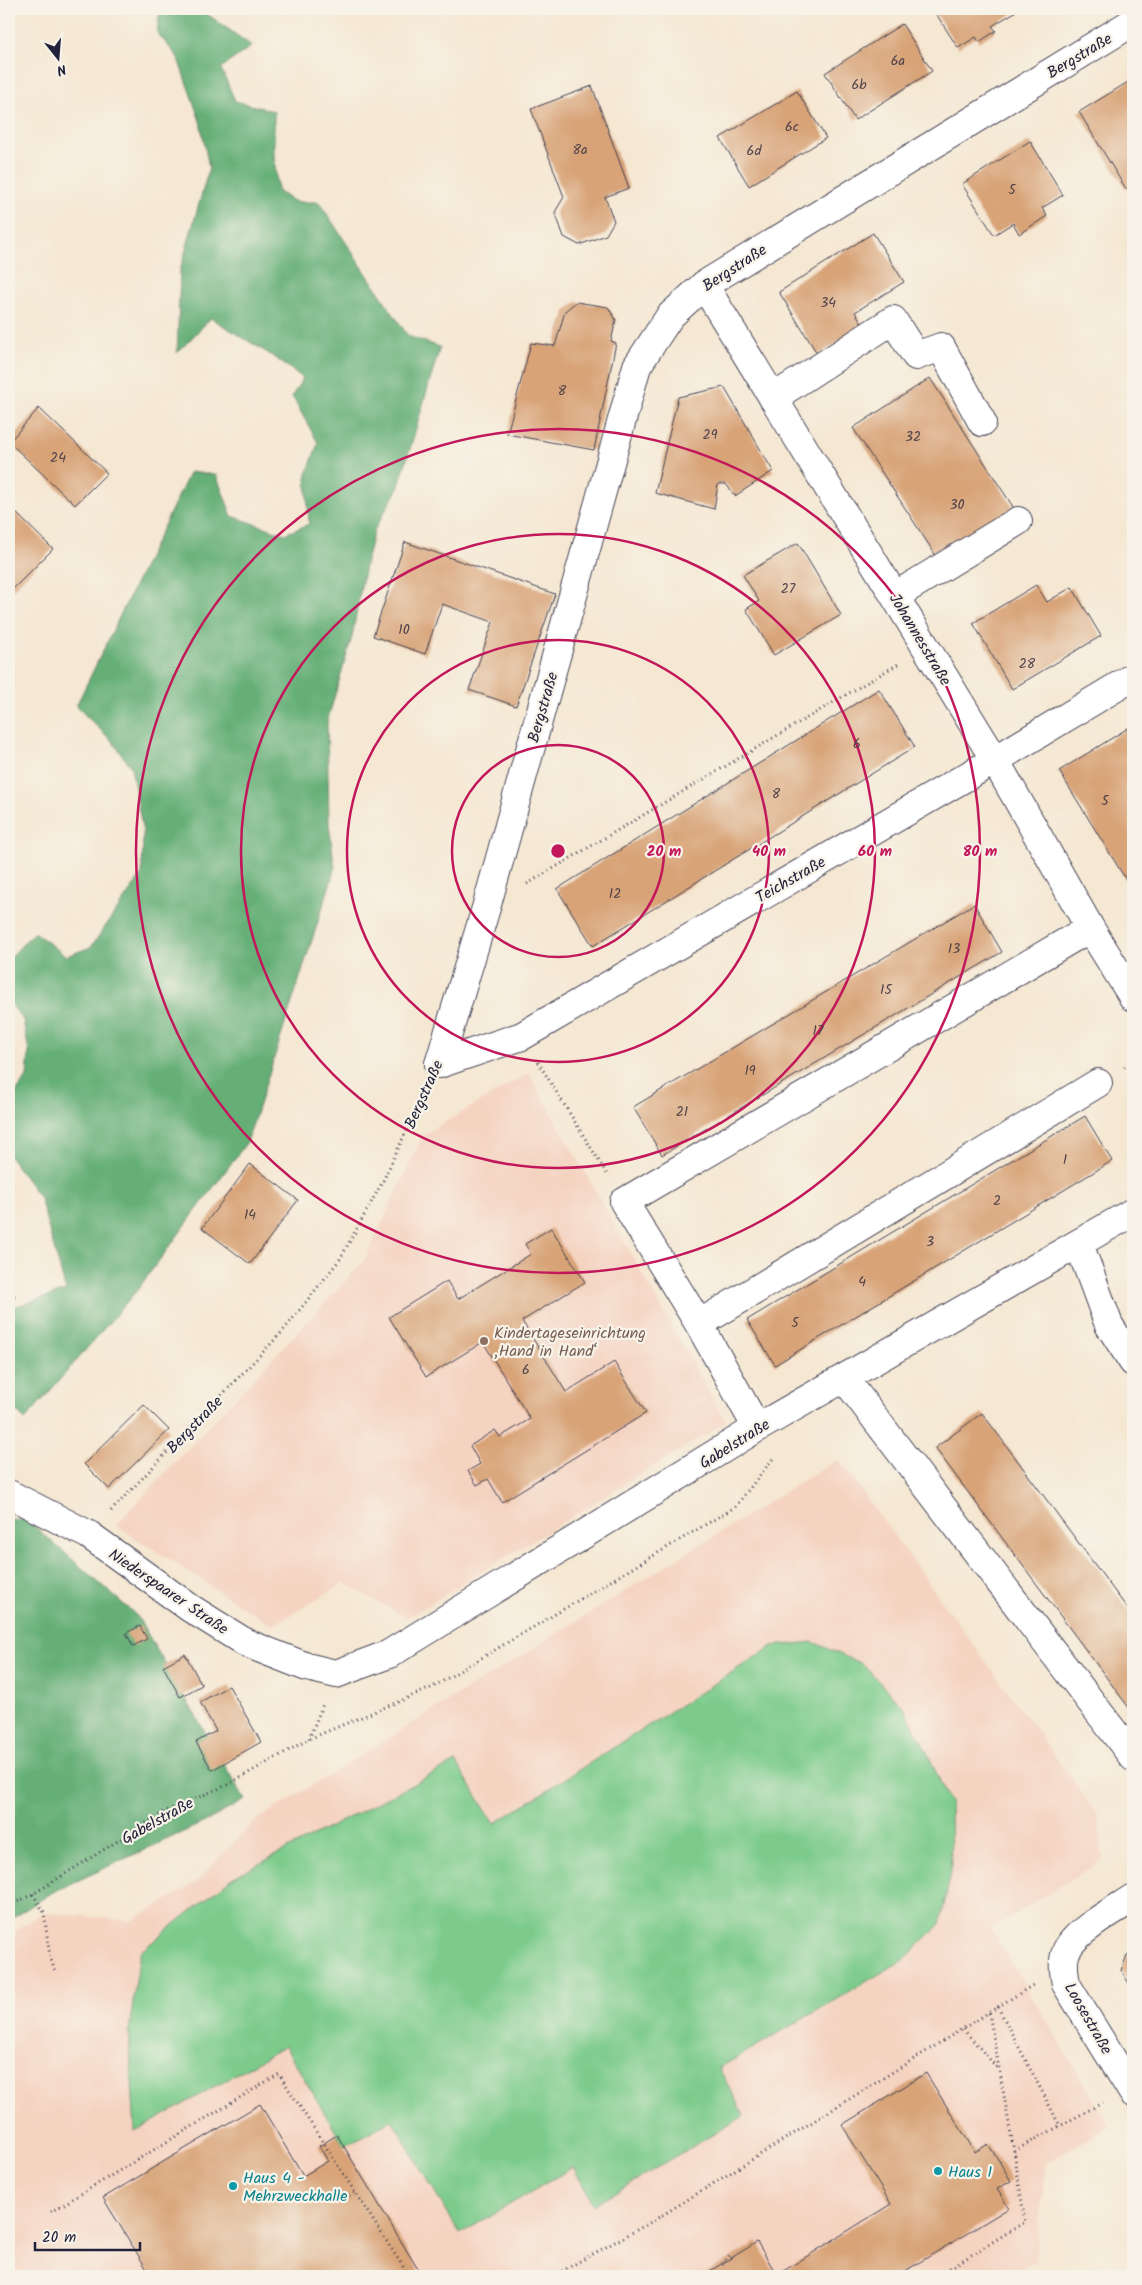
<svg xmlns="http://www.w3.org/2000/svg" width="1142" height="2285" font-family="Kalam,sans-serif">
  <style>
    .built { fill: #f5d3c1 }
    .green { fill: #7ccb8b; stroke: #4f7663 }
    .forest { fill: #65af77; stroke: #446859 }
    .building { fill: #d8a377 }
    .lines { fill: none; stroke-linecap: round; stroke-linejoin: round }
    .minor-casing { stroke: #424052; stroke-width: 30 }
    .path { stroke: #424052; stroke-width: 3; stroke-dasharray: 1 4; stroke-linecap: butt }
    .minor { stroke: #fff; stroke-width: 28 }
    .ring { fill: none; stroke: #c2185b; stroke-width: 2.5 }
    .education-dot { fill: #8d6e63; stroke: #f7f3e8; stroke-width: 2 }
    .culture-dot { fill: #0f9aa8; stroke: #f7f3e8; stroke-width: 2 }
    .labels { text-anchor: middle; stroke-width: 4.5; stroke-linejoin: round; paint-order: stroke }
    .number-label { font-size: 14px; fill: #50424a }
    .street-label { font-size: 16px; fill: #22223b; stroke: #f7f3e8 }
    .education-label { font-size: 16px; fill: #785e54; stroke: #f7f3e8; text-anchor: start }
    .culture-label { font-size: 16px; fill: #0d838f; stroke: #f7f3e8; text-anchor: start }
    .centre { fill: #c2185b; stroke: #f7f3e8; stroke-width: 2.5 }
    .ring-label { font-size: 15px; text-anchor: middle; font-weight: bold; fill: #c2185b; stroke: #f7f3e8; stroke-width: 4.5; stroke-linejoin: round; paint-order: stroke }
  </style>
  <rect width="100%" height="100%" fill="#f7f3e8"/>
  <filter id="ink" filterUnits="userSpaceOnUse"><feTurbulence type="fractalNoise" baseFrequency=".02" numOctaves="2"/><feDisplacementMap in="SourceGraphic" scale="10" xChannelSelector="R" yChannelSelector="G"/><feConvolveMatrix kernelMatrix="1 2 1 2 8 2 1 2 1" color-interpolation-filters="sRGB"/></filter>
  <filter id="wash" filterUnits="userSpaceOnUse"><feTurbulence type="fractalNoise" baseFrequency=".0096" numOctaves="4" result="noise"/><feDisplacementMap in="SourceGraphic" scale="20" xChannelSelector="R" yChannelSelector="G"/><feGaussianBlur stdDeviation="1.12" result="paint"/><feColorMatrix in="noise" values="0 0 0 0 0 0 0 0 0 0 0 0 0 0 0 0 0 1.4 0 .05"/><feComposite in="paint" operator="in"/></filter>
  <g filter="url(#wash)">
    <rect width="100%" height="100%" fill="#f5e7d2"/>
    <g class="built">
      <polygon points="529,1073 726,1422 407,1618 344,1583 272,1626 116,1525 364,1261 423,1135"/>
      <polygon points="838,1459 1098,1815 1103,1860 991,1929 1110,2126 1046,2163 1035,2261 1012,2276 9,2276 9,1935 44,1912 131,1921 194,1884 255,1821"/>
    </g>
    <polygon class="green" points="813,1642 862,1664 904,1708 926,1750 950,1803 951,1872 940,1924 905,1959 719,2068 744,2116 594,2205 573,2167 460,2234 392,2120 344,2146 285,2046 135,2132 129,2031 140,1952 232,1878 456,1762 494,1824 773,1646"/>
    <g class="forest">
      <polygon points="160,9 200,9 252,46 221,68 235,101 274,111 274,156 278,192 296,202 319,202 408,336 440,347 399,486 374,531 365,565 352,637 327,722 329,824 335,869 247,1142 138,1289 25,1420 9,1404 9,1308 66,1291 40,1198 9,1155 9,1102 27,1077 29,1052 23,1020 9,1001 9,959 34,932 66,956 91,947 142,874 143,832 131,767 112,741 76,706 190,472 216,475 232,516 285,534 309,524 306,477 318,443 292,396 303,378 271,355 211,318 177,353 180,271 209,168 200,121 177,56 157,33"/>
      <polygon points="9,1519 27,1520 137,1616 245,1800 207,1821 53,1892 9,1920"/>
    </g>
    <g id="blocks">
      <g class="building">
        <polygon points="933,9 1013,9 1015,12 992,26 996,31 979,42 976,37 958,48"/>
        <polygon points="902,24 932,71 855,120 825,73"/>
        <polygon points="1133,79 1133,184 1126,189 1079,112"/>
        <polygon points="592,86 629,188 605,197 614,221 606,235 579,245 564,237 555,212 564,197 531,109"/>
        <polygon points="797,91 826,138 749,186 720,138"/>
        <polygon points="1030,141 1063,195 1042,208 1047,216 1019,234 1013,223 994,235 962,184"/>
        <polygon points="873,233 904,282 855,312 864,326 818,355 779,292"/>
        <polygon points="576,302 608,307 616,320 611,341 616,343 594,450 507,434 531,343 555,346 565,311"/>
        <polygon points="930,378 1017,513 940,562 853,428"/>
        <polygon points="724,387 773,471 735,496 726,484 718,484 714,509 655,493 678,397"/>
        <polygon points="39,408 107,473 75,505 9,442"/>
        <polygon points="9,506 53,549 13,589 9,585"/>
        <polygon points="405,542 555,594 516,706 469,690 493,622 442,604 425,654 373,636"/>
        <polygon points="798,543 841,615 774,655 746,609 759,601 743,575"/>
        <polygon points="1036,585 1047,602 1072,587 1101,636 1012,689 973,623"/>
        <polygon points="879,689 915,747 593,946 557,889"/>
        <polygon points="1133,725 1133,891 1059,771"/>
        <polygon points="974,904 1002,952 662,1155 633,1107"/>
        <polygon points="1085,1116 1112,1161 775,1365 747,1320"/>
        <polygon points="250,1164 298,1200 250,1264 202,1228"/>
        <polygon points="551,1228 585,1282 522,1321 566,1392 614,1362 646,1413 502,1502 488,1479 477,1485 468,1471 480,1464 470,1446 495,1430 500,1437 530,1419 483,1342 426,1377 389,1317 447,1281 458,1299 531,1254 525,1244"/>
        <polygon points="9,1277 15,1298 9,1299"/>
        <polygon points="144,1405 169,1430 109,1489 84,1464"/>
        <polygon points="982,1413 1133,1616 1133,1713 935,1448"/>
        <polygon points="140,1626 147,1639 133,1646 126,1633"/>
        <polygon points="185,1654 202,1685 180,1697 163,1666"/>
        <polygon points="229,1686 261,1742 212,1770 196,1742 216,1731 200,1702"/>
        <polygon points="1133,1953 1133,1990 1121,1970 1127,1956"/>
        <polygon points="926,2073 975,2152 988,2144 999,2161 1011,2181 997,2189 1009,2208 897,2276 702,2276 757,2242 777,2275 891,2204 842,2125"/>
        <polygon points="260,2104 303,2176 328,2161 319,2146 337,2135 422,2276 151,2276 103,2198"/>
      </g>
    </g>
  </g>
  <g filter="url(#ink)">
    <use href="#blocks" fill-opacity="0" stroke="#424052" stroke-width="1"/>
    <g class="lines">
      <defs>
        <g id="minor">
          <polyline points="704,285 995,760 1090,928 1133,997"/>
          <polyline points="773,398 893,320 916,356 941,347 982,422"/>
          <polyline points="895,596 1018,521"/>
          <polyline points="439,1064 486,908 637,366 670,316 704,285 1133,22"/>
          <polyline points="439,1064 522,1036 995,760 1133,677"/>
          <polyline points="1079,1244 1109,1325 1133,1362"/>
          <polyline points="699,1324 1098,1083"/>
          <polyline points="845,1379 1133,1757"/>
          <polyline points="757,1428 699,1324 624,1202 1090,928"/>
          <polyline points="9,1494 89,1535 190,1608 246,1643 307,1667 336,1674 389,1654 757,1428 1133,1212"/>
          <path d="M 1133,1898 C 1115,1910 1073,1932 1066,1952 C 1062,1962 1064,1973 1066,1984 L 1133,2093"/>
        </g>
      </defs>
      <use href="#minor" class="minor-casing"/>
      <g class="path">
        <polyline points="527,884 898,664"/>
        <polyline points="538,1062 607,1174"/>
        <polyline points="1124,1067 1133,1062"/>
        <polyline points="111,1511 283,1331 340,1259 383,1181 425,1091"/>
        <polyline points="309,1739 323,1704"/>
        <polyline points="33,1894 44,1912 50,1957 55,1971"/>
        <polyline points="9,1906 33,1894 164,1812 227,1785 309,1739 431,1688 735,1507 775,1456"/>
        <polyline points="998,2007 1060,2126"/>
        <polyline points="989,2013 1014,2151"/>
        <polyline points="963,2029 999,2070"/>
        <polyline points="349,2196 356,2192"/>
        <polyline points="51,2212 279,2074 409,2276"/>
        <polyline points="722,2264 730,2255"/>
        <polyline points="553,2276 653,2221 1033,1985"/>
        <polyline points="937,2276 1025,2222 1014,2151 1102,2103"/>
      </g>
      <use href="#minor" class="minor"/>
    </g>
  </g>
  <g class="ring">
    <circle cx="558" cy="851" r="106"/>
    <circle cx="558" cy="851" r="211"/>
    <circle cx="558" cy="851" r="317"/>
    <circle cx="558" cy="851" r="422"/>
  </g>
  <circle class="education-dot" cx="484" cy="1341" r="5"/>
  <g class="culture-dot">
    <circle cx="938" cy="2171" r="5"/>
    <circle cx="233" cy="2186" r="5"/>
  </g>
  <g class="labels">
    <g class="number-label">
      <text x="898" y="65">6a</text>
      <text x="859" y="89">6b</text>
      <text x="792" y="131">6c</text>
      <text x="580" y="154">8a</text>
      <text x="754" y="155">6d</text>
      <text x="1012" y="194">5</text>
      <text x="828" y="307">34</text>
      <text x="562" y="395">8</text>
      <text x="710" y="439">29</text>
      <text x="913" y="441">32</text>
      <text x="58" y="462">24</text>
      <text x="957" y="509">30</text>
      <text x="788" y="593">27</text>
      <text x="404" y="634">10</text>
      <text x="1027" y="668">28</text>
      <text x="857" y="748">6</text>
      <text x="776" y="798">8</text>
      <text x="1105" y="805">5</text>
      <text x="615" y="898">12</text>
      <text x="954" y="953">13</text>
      <text x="886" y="994">15</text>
      <text x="818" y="1035">17</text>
      <text x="750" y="1075">19</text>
      <text x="682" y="1116">21</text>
      <text x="1065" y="1164">1</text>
      <text x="997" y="1205">2</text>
      <text x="250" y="1219">14</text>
      <text x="930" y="1246">3</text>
      <text x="862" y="1286">4</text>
      <text x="795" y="1327">5</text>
      <text x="526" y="1374">6</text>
    </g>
    <g class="street-label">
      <text transform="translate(1079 55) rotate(-31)" y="6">Bergstraße</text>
      <text transform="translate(734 267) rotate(-33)" y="6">Bergstraße</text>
      <text transform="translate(921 639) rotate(59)" y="6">Johannesstraße</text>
      <text transform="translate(542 707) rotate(-74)" y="6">Bergstraße</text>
      <text transform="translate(790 879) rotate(-30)" y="6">Teichstraße</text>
      <text transform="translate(423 1094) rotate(-66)" y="6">Bergstraße</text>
      <text transform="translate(194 1424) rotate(-46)" y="6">Bergstraße</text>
      <text transform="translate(734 1443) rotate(-32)" y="6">Gabelstraße</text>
      <text transform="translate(169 1591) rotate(34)" y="6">Niederspaarer Straße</text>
      <text transform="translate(157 1820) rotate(-29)" y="6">Gabelstraße</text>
      <text transform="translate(1089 2018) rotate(60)" y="6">Loosestraße</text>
    </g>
    <g class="education-label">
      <text x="494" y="1338">Kindertageseinrichtung<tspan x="494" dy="18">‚Hand in Hand‘</tspan></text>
    </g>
    <g class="culture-label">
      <text x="948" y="2177">Haus 1</text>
      <text x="243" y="2183">Haus 4 -<tspan x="243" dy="18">Mehrzweckhalle</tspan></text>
    </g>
  </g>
  <circle cx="558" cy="851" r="8" class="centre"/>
  <g class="ring-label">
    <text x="664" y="856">20 m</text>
    <text x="769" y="856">40 m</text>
    <text x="875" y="856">60 m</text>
    <text x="980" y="856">80 m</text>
  </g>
  <rect width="1142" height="2285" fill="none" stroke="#f7f3e8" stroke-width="30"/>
  <g transform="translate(58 58) rotate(163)" stroke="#f7f3e8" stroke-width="4" paint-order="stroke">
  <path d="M0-4L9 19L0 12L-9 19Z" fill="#22223b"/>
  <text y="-8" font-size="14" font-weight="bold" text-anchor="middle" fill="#22223b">N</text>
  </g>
  <path d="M35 2242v8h105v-8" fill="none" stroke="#22223b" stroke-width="2.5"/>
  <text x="42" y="2242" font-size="15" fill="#22223b" stroke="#f7f3e8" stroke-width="4" paint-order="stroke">20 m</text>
</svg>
